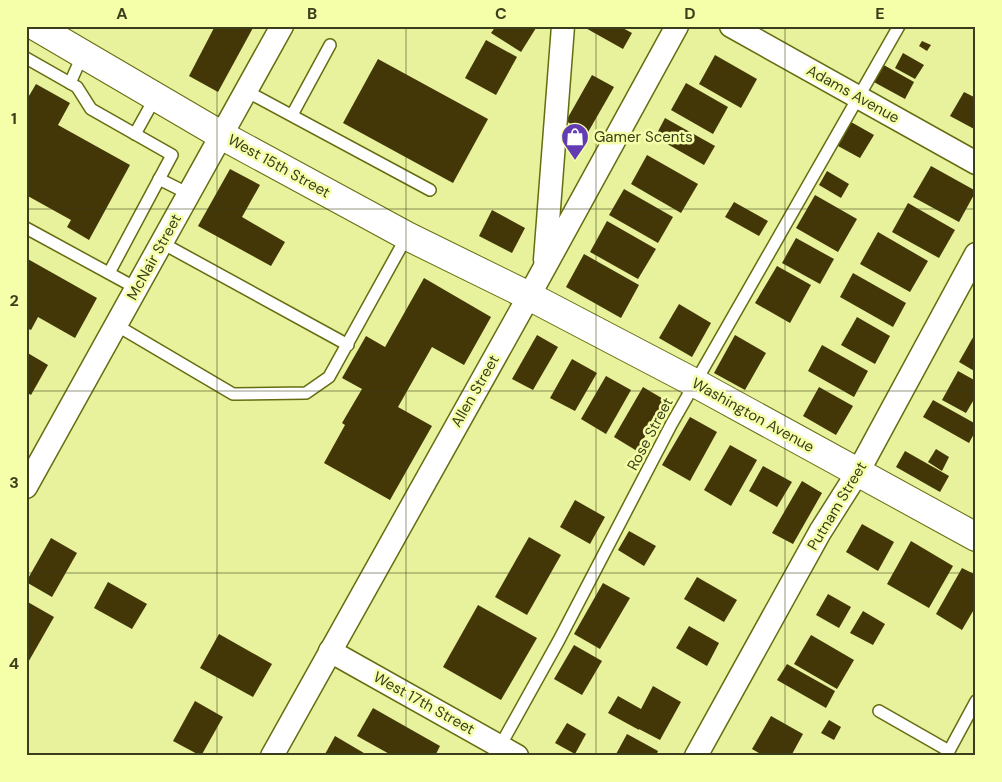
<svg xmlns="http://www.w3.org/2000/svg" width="1002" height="782" font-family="'DM Sans',sans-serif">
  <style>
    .building { fill: #433708 }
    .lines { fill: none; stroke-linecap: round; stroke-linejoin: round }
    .service-casing { stroke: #666c10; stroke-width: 14 }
    .minor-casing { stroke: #666c10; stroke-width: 25 }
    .secondary-casing { stroke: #666c10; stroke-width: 30 }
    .service { stroke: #fff; stroke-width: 11 }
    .minor { stroke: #fff; stroke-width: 22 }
    .secondary { stroke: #fff; stroke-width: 28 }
    .grid { fill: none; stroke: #3b3e1b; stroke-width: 1; stroke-opacity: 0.55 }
    .labels { text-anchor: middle; stroke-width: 5; stroke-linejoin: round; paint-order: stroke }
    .street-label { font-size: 15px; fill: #3b3e1b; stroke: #f5fea9 }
    .poi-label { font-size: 15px; fill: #3b3e1b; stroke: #f5fea9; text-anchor: start }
    .neatline { fill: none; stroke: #3b3e1b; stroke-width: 2 }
    .grid-label { font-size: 16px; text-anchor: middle; font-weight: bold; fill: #3b3e1b }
  </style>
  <rect width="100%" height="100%" fill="#e8f19c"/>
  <g class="building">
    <polygon points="215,26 254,26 218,92 189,76"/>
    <polygon points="496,26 533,26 536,28 521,52 491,33"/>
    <polygon points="582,26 619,26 632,33 623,49"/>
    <polygon points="486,40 517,57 496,95 465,78"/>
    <polygon points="922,41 931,45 927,51 919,46"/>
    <polygon points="903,53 924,65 915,79 895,68"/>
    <polygon points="715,55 757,79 741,108 699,84"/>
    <polygon points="378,59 488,119 453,183 343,123"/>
    <polygon points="882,64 914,82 905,99 872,81"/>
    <polygon points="592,75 614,87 587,134 566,121"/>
    <polygon points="686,83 728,107 713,134 671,110"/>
    <polygon points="36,84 70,103 58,125 130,165 89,240 67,227 71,220 26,195 26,101"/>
    <polygon points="964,92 976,98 976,130 950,116"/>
    <polygon points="665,118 715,146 704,165 655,137"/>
    <polygon points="851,122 874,135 860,158 838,146"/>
    <polygon points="647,155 698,184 681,213 631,184"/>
    <polygon points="931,166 976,191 959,222 913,197"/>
    <polygon points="230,169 260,185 242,217 285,242 271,266 198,226"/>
    <polygon points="827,171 849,184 841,198 819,185"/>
    <polygon points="624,189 673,217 658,243 609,215"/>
    <polygon points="815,195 857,219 838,252 796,228"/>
    <polygon points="734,202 768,221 759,236 725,217"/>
    <polygon points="908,203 955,230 939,258 892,232"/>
    <polygon points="492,210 525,228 512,253 479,236"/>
    <polygon points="607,221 656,249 638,279 590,252"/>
    <polygon points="878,232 928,261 910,292 860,264"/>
    <polygon points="796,238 834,259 820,284 782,263"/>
    <polygon points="584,254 639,285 621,318 566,287"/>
    <polygon points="26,258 97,298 75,338 38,317 31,330 26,328"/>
    <polygon points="777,266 811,285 790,323 755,303"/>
    <polygon points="853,273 906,303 893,327 840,297"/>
    <polygon points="424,278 491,317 464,365 432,347 398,407 432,426 390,500 324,463 345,425 342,423 362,389 342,378 366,336 385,347"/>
    <polygon points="679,304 711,323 692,357 659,338"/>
    <polygon points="857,317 890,336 875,364 841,345"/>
    <polygon points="976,332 976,372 959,362"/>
    <polygon points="537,335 558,347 533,390 512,379"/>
    <polygon points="735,335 766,353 745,390 714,373"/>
    <polygon points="822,345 868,371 854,397 808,371"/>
    <polygon points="26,352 48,365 31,395 26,392"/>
    <polygon points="572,359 597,373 575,411 550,398"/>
    <polygon points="958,371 976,381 976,396 966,413 942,400"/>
    <polygon points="606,376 631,390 606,434 581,419"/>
    <polygon points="643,387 665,400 637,451 614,437"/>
    <polygon points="819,387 853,406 836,435 803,416"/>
    <polygon points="933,400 976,424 976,430 969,443 923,417"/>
    <polygon points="690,417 717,432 690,481 662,465"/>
    <polygon points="730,445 757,460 731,506 704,490"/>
    <polygon points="936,449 949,457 942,471 928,462"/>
    <polygon points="905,451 949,476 940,492 896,467"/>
    <polygon points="763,466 792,482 777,507 749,491"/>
    <polygon points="802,481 822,493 793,544 772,533"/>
    <polygon points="575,500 605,517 590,544 560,527"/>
    <polygon points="862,524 894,542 878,571 846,552"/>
    <polygon points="629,531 656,546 644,566 618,550"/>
    <polygon points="529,537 561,555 527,615 495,597"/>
    <polygon points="51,538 77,553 52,597 26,582"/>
    <polygon points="911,541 953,566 929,608 887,584"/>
    <polygon points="962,568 976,575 976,606 962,630 936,614"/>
    <polygon points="697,577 737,600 724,622 684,599"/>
    <polygon points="108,582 147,604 132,629 94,608"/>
    <polygon points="603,583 630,598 600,649 574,634"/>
    <polygon points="828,594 851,607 839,628 816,615"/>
    <polygon points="26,601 54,617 26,666"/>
    <polygon points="478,605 537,638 501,700 443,667"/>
    <polygon points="863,611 885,624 873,645 850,633"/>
    <polygon points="689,626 719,643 707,666 676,648"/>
    <polygon points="219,634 272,664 253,697 200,668"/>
    <polygon points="811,635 854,660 837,689 794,664"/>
    <polygon points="574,645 602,661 582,695 554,679"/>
    <polygon points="787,664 835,691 826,708 777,680"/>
    <polygon points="653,686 681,702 660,740 639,729 639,730 608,713 618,696 641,709"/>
    <polygon points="195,701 223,717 201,756 173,741"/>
    <polygon points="373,708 440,746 435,756 393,756 357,736"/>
    <polygon points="771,716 803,734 791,756 764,756 752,749"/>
    <polygon points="829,720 841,727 834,740 821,733"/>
    <polygon points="567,723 586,734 575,754 555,743"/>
    <polygon points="627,734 658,751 656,756 615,756"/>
    <polygon points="335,736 369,756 324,756"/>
  </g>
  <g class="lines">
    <defs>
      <g id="service">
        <polyline points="26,58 77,87 91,109 172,155 109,273"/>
        <polyline points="70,83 83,54"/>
        <polyline points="246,91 430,190"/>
        <polyline points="292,115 330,45"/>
        <polyline points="135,134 156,96"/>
        <polyline points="159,179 189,194"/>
        <polyline points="26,228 136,288"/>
        <polyline points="162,243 348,345"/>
        <polyline points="116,325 233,394 306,393 329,377 407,236"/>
        <polyline points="879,711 949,751 976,701"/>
        <polyline points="499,748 559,640 671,425 899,26"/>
      </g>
      <g id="minor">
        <polyline points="731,26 976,163"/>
        <polyline points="545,260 563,26"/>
        <polyline points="26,487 282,26"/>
        <polyline points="330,651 517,756"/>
        <polyline points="272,756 529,296 677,26"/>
        <polyline points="696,756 820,532 858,472 976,254"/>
      </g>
      <polyline id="secondary" points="35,26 221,135 407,236 529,296 695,383 976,537"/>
    </defs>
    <use href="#service" class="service-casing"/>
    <use href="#minor" class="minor-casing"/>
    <use href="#secondary" class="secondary-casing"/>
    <use href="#service" class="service"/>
    <use href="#minor" class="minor"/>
    <use href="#secondary" class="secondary"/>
  </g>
  <path class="grid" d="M 217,26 L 217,756M 406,26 L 406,756M 596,26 L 596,756M 785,26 L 785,756M 26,209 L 976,209M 26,391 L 976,391M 26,573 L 976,573"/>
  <defs>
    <symbol id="shop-pin" viewBox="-11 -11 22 30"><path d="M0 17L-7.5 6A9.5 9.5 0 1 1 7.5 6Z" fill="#633cb4" stroke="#f5fea9"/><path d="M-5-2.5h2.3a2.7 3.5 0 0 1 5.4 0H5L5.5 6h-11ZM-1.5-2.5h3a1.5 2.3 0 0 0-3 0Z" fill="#fff"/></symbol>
  </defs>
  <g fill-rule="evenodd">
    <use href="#shop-pin" x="559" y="121" width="32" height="43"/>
  </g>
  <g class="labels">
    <g class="street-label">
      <text transform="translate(853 94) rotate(29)" y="5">Adams Avenue</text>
      <text transform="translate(279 166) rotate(29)" y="5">West 15th Street</text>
      <text transform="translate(154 257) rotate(-61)" y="5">McNair Street</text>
      <text transform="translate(475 391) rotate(-60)" y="5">Allen Street</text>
      <text transform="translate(753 415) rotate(29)" y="5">Washington Avenue</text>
      <text transform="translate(650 434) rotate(-62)" y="5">Rose Street</text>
      <text transform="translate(837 506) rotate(-59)" y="5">Putnam Street</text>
      <text transform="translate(424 703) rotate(29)" y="5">West 17th Street</text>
    </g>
    <g class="poi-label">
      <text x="594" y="142">Gamer Scents</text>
    </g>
  </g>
  <rect width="1002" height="782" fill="none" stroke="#f5fea9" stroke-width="55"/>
  <rect x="28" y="28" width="946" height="726" class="neatline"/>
  <g class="grid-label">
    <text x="122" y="19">A</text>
    <text x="312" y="19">B</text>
    <text x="501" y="19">C</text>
    <text x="690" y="19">D</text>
    <text x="880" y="19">E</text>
    <text x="14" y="124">1</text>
    <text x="14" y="306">2</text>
    <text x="14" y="488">3</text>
    <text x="14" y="669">4</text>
  </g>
</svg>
